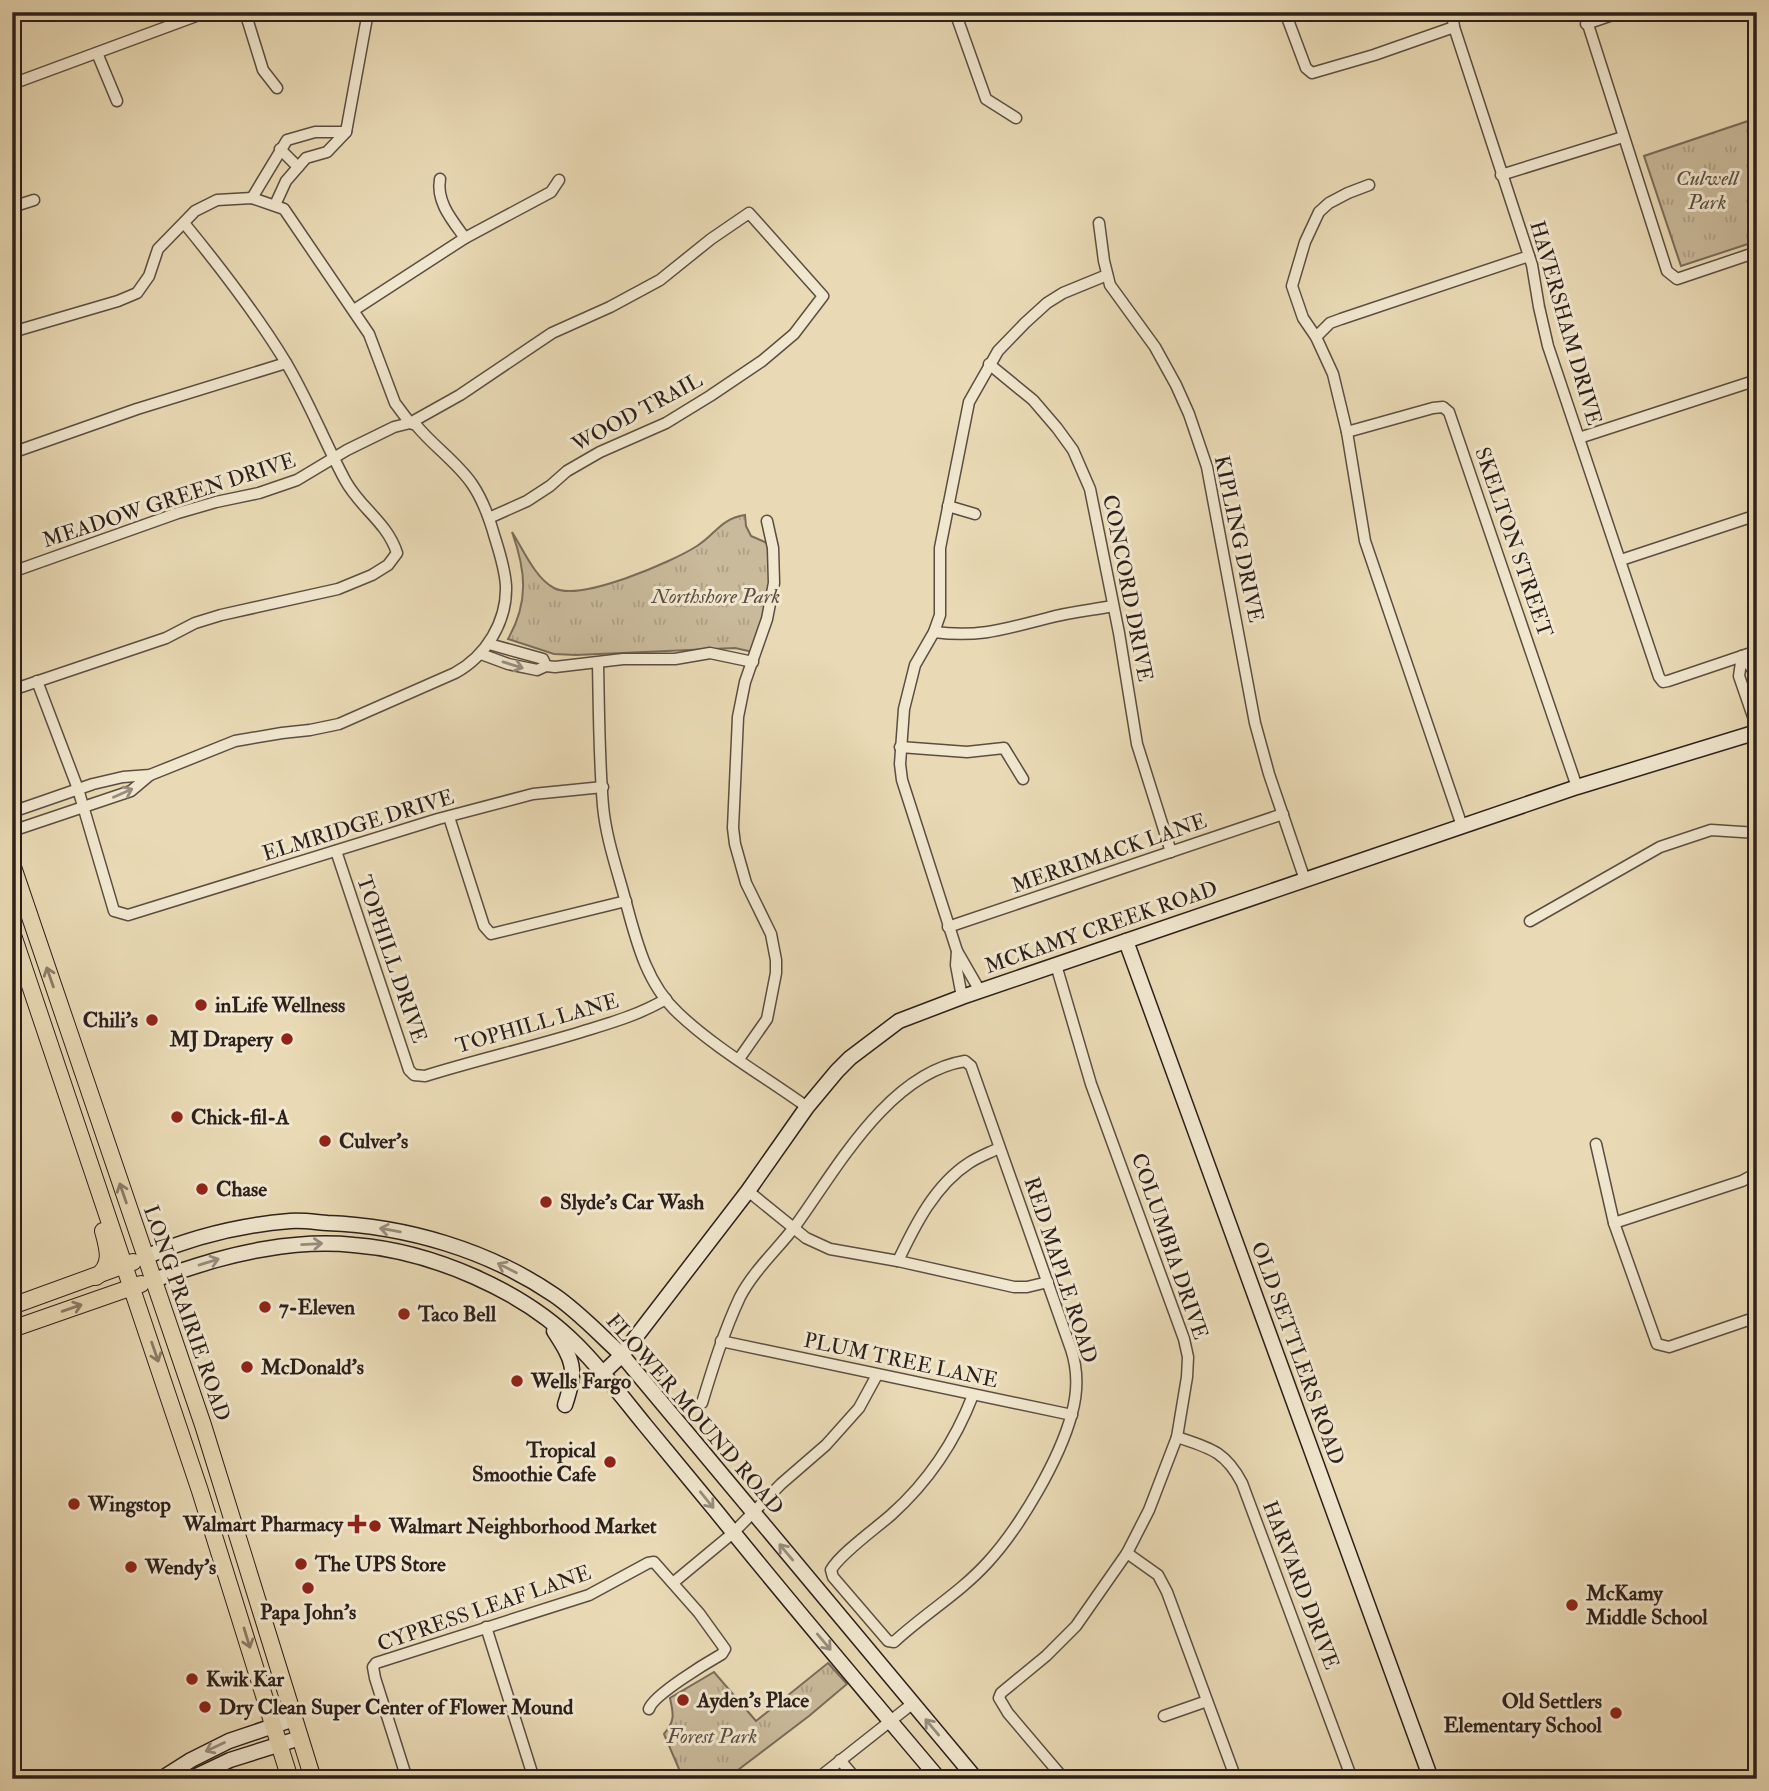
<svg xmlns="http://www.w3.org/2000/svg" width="1769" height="1791" font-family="'IM FELL Double Pica',serif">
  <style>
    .park { fill: url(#park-tufts); stroke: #7a6c5a; stroke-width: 2 }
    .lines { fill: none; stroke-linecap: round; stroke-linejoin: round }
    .street-casing { stroke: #5b4e41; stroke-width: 13 }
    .secondary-casing { stroke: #2c1f1a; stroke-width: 17 }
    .primary-casing { stroke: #2c1f1a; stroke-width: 18 }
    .street { stroke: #f1e7cf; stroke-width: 10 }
    .secondary { stroke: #f1e7cf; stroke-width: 14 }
    .primary { stroke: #e9dab5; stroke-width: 16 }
    .oneway { stroke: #988d7e }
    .oneway2 { stroke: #8a7c68 }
    .poi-dot { fill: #8f2418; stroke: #f1e7cf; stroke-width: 2.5 }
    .labels { text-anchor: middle; stroke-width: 6; stroke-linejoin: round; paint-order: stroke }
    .park-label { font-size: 21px; font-style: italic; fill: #5b4e41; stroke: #f1e7cf }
    .street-label { font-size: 21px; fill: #2c1f1a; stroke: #f1e7cf }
    .poi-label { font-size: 21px; font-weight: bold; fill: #2c1f1a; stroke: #f1e7cf; text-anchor: start }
  </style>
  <defs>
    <pattern id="park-tufts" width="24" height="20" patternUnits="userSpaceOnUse" patternTransform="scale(1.75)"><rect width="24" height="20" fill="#c9ba9b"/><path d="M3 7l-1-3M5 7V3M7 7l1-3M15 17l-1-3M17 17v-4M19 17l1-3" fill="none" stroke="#ad9f85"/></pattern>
  </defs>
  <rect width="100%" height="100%" fill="#e9dab5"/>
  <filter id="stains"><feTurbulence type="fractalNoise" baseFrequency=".00286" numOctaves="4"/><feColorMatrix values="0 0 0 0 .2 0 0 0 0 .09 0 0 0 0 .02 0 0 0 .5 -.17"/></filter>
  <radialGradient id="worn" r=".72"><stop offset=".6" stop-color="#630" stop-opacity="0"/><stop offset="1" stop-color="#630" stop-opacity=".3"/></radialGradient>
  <g class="park">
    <polygon points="1757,118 1757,241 1681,266 1644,156"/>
    <path d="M 745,515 L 746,526 L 751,536 L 767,543 L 768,548 L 770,587 L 753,652 L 735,648 L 712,649 L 576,655 L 554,654 L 508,639 C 529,602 526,571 512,532 C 523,549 535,578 554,588 C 580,602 672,562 697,546 C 716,534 720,519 745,515 Z"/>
    <path d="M 828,1663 L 847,1684 L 809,1716 L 726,1779 L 679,1779 L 682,1776 L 664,1734 C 676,1720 673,1713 670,1698 L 714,1672 L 756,1721 Z"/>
  </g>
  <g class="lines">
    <defs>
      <g id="street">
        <polyline points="245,12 263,70 277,88"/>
        <polyline points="955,12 986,99 1016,118"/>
        <polyline points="1285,12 1306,68 1312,73 1374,55 1454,27"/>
        <polyline points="1452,12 1454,27 1532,265 1539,307 1548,346 1659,677 1663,682 1668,681 1757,651"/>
        <polyline points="1584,12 1667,271 1677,279 1757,252"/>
        <polyline points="1586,24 1621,12"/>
        <polyline points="97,53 117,101"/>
        <polyline points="12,84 207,12"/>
        <polyline points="280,149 298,167"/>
        <polyline points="1501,175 1623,137"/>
        <path d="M 440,179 C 436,202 452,220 465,238"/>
        <polyline points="1369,185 1348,193 1329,203 1319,212 1305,242 1292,286 1303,318 1316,337 1333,374 1347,432 1365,541 1462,826"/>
        <polyline points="252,198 287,140 315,132 346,132"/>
        <polyline points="275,205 286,181 306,158 327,152 346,132 368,12"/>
        <polyline points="12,207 34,200"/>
        <polyline points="1099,223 1104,261 1110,285 1155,347 1176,385 1189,414 1207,467 1255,723 1269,774 1305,880"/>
        <polyline points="354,310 465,238 551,192 559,180"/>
        <path d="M 12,332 L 118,301 L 137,293 L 149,276 L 158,249 L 195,211 L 217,200 L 252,198 L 284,209 L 369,334 L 395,403 L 410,423 L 416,425 C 433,446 457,462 472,484 C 483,500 490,520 495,538 C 500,554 505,569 506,586 C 507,622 486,656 455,673 L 339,724 L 310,730 L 282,733 L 235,741 L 150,775 L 123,777 L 93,784 L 12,812"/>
        <polyline points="1316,337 1330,323 1341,319 1529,256"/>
        <polyline points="989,364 1033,400 1057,428 1073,450 1090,489 1119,633 1137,744 1171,852"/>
        <polyline points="1347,432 1433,408 1443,407 1449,412 1577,787"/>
        <polyline points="1579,438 1757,380"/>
        <polyline points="12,453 137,409 286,363"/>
        <polyline points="948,506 975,514"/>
        <polyline points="1621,560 1757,515"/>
        <polyline points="12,572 178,513 216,502 259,493 297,480 347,450 394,427 410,423 460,395 552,333 610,307 660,280 711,239 749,213 823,296 794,334 762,361 710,396 666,423 600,452 567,471 550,486 527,501 489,518"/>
        <path d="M 934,632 C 979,638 1005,629 1048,618 C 1069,612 1092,610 1113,606"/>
        <polyline points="489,644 543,659 546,666"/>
        <polyline points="481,654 508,664 537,670 546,666 555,667 623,659 675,659 710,653 753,662"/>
        <polyline points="1742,656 1739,676 1757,728"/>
        <polyline points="1742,656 1757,675"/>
        <path d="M 598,663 C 599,711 599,759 603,806 C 606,838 617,869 625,899 C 636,940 646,983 678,1013 C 716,1049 764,1076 807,1107"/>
        <polyline points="37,681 78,789 114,911 128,915 438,819 533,794 603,787"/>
        <path d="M 12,690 L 166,638 L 195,623 L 221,615 L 338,589 L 372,575 L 388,565 L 397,553 C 387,522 360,508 345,480 C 324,441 308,399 285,361 C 255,312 220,267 184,223"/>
        <polyline points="900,747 967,752 1004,748 1023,779"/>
        <polyline points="449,817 484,926 491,934 626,901"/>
        <polyline points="12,831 131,791 150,775"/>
        <path d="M 336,851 L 409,1070 L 414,1075 L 425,1076 C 476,1060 529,1048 581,1032 C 610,1023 639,1015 666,999"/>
        <polyline points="1530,921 1660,847 1711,830 1757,833"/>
        <polyline points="948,927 1283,814"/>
        <polyline points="957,951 956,965 962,997"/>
        <polyline points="1056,965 1091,1084 1184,1339 1188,1357 1187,1377 1177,1437 1149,1510 1127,1553 1076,1626 1046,1656 1001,1693 999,1698 1008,1713 1064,1779"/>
        <polyline points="980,991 957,951 902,780 900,764 904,709 915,665 934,632 940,615 940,548 969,402 998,351 1025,323 1047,303 1063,293 1107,275"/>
        <polyline points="739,1059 767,1019 776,973 776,960 771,934 746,883 735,844 733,828 738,717 745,682 767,619 774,583 773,548 767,521"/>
        <polyline points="1596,1144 1614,1223 1657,1344 1669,1347 1757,1317"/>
        <polyline points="748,1191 806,1238 830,1249 898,1261 1014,1287 1027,1287 1048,1282"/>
        <polyline points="1614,1223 1742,1181 1757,1173"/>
        <path d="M 898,1261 C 915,1225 935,1185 969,1163 C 978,1157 989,1153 999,1148"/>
        <polyline points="721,1341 1072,1415"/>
        <path d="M 702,1403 C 713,1367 724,1331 740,1297 C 754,1270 778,1249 796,1225 C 837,1168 889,1073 965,1061 L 971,1066 L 1071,1349 C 1078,1370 1078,1391 1072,1413 C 1060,1459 1020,1527 988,1562 C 960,1593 924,1614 894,1642 L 888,1641 L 833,1577 L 831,1570 C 840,1554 875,1529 891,1515 C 929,1481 955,1442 973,1395"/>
        <path d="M 1177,1437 C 1210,1448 1225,1451 1242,1483 L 1352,1779"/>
        <polyline points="1127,1553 1158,1575 1167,1592 1236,1779"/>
        <polyline points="674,1582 733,1533 781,1484 826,1445 859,1408 877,1375"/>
        <polyline points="486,1627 534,1779"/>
        <polyline points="1164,1716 1207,1701"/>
        <polyline points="840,1760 856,1779"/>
        <path d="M 407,1779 L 375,1678 L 373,1667 L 376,1663 L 589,1595 L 648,1563 L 654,1562 L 699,1613 L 725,1649 L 722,1654 C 708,1662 653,1695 649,1709"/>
        <polyline points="817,1779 912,1704"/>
      </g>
      <g id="secondary">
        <polyline points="1126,941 1431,1779"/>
        <path d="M 145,1257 C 192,1237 239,1225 290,1221 C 302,1220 315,1222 327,1223 C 406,1226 488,1250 554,1295 C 579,1312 600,1335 622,1355 L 976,1779"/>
        <path d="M 153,1280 C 190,1268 226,1255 265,1249 C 294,1244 325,1242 354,1245 C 431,1251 523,1290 577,1345 C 602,1370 623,1398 645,1425 C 669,1454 692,1482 716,1511 C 789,1602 864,1690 939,1779"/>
        <path d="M 554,1331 C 574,1362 577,1368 565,1405"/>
        <polyline points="603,1373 622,1355 748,1191 807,1107 837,1071 850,1058 899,1021 962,997 1577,787 1757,732"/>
        <polyline points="161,1779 191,1760 229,1741 294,1719"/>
        <polyline points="190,1779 230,1760 300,1738"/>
      </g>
      <g id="primary">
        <polyline points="12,864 203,1425 313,1779"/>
        <polyline points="12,932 200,1491 290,1779"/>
        <path d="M 96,1277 C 113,1265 108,1249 103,1231"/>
        <polyline points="12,1306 133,1262"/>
        <polyline points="12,1329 141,1284"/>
      </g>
    </defs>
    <use href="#street" class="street-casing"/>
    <use href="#secondary" class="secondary-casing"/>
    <use href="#primary" class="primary-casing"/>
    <use href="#street" class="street"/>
    <use href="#secondary" class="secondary"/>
    <use href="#primary" class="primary"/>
  </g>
  <defs><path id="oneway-shaft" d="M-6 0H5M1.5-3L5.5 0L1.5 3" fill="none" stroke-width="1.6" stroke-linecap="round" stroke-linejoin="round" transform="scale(1.75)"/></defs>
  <g class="oneway">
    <use href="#oneway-shaft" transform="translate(513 665) rotate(17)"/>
    <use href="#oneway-shaft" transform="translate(123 793) rotate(-24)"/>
    <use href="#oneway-shaft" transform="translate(390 1230) rotate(-170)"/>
    <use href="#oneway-shaft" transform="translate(312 1244) rotate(-3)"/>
    <use href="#oneway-shaft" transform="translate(209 1262) rotate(-17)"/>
    <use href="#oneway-shaft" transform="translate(507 1268) rotate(-153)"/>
    <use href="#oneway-shaft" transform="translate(707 1500) rotate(51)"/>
    <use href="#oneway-shaft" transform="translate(786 1552) rotate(-130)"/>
    <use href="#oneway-shaft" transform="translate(824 1642) rotate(50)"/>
    <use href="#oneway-shaft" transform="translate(932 1727) rotate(-130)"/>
    <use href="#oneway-shaft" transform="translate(215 1747) rotate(155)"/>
  </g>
  <g class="oneway2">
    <use href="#oneway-shaft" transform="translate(50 977) rotate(-109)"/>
    <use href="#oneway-shaft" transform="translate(123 1193) rotate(-109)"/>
    <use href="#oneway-shaft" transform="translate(72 1308) rotate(-19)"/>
    <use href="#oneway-shaft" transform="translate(155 1352) rotate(71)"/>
    <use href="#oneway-shaft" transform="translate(247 1638) rotate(73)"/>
  </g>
  <g class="poi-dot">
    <circle cx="201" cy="1005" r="7"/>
    <circle cx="152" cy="1020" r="7"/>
    <circle cx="287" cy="1039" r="7"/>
    <circle cx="177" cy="1117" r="7"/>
    <circle cx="325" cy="1141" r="7"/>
    <circle cx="202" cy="1189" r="7"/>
    <circle cx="546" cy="1202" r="7"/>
    <circle cx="265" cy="1307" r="7"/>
    <circle cx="404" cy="1314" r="7"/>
    <circle cx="247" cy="1367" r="7"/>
    <circle cx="517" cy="1381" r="7"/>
    <circle cx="610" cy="1462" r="7"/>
    <circle cx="74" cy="1504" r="7"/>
    <path d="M353.5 1513.5h7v7h7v7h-7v7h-7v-7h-7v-7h7z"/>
    <circle cx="375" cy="1526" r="7"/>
    <circle cx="301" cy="1564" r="7"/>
    <circle cx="131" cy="1567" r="7"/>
    <circle cx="308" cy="1588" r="7"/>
    <circle cx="1572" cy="1605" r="7"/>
    <circle cx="192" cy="1679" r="7"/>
    <circle cx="683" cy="1700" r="7"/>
    <circle cx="205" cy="1707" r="7"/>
    <circle cx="1616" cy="1713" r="7"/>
  </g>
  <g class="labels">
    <g class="park-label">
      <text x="1707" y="185">Culwell<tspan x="1707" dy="24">Park</tspan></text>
      <text x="716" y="603">Northshore Park</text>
      <text x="712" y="1743">Forest Park</text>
    </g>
    <g class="street-label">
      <text transform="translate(1566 323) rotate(74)" y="7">HAVERSHAM DRIVE</text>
      <text transform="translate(637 412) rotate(-28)" y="7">WOOD TRAIL</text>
      <text transform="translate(169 500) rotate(-18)" y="7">MEADOW GREEN DRIVE</text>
      <text transform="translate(1239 539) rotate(78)" y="7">KIPLING DRIVE</text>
      <text transform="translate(1514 542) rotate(71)" y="7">SKELTON STREET</text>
      <text transform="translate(1128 588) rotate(79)" y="7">CONCORD DRIVE</text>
      <text transform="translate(358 825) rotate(-17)" y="7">ELMRIDGE DRIVE</text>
      <text transform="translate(1109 853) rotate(-19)" y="7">MERRIMACK LANE</text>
      <text transform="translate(1101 927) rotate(-19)" y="7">MCKAMY CREEK ROAD</text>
      <text transform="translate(392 959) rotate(71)" y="7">TOPHILL DRIVE</text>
      <text transform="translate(537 1023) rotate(-16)" y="7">TOPHILL LANE</text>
      <text transform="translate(1170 1246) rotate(71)" y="7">COLUMBIA DRIVE</text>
      <text transform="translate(1061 1270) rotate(72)" y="7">RED MAPLE ROAD</text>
      <text transform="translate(187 1313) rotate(71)" y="7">LONG PRAIRIE ROAD</text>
      <text transform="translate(1298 1353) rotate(70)" y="7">OLD SETTLERS ROAD</text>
      <text transform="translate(901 1360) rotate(12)" y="7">PLUM TREE LANE</text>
      <text transform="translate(695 1414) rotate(49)" y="7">FLOWER MOUND ROAD</text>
      <text transform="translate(1301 1585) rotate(69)" y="7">HARVARD DRIVE</text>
      <text transform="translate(484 1608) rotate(-19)" y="7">CYPRESS LEAF LANE</text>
    </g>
    <g class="poi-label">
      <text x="215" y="1012">inLife Wellness</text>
      <text x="138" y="1027" text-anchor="end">Chili's</text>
      <text x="273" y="1046" text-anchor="end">MJ Drapery</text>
      <text x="191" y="1124">Chick-fil-A</text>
      <text x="339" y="1148">Culver's</text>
      <text x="216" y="1196">Chase</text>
      <text x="560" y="1209">Slyde's Car Wash</text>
      <text x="279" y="1314">7-Eleven</text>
      <text x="418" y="1321">Taco Bell</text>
      <text x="261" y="1374">McDonald's</text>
      <text x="531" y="1388">Wells Fargo</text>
      <text x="596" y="1457" text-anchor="end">Tropical<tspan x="596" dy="24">Smoothie Cafe</tspan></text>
      <text x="88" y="1511">Wingstop</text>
      <text x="343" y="1531" text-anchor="end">Walmart Pharmacy</text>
      <text x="389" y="1533">Walmart Neighborhood Market</text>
      <text x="315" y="1571">The UPS Store</text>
      <text x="145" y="1574">Wendy's</text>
      <text x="1586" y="1600">McKamy<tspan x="1586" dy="24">Middle School</tspan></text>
      <text x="308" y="1619" text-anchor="middle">Papa John's</text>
      <text x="206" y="1686">Kwik Kar</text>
      <text x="697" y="1707">Ayden's Place</text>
      <text x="1602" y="1708" text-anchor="end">Old Settlers<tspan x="1602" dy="24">Elementary School</tspan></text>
      <text x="219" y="1714">Dry Clean Super Center of Flower Mound</text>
    </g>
  </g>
  <rect width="1769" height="1791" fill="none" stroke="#e9dab5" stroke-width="42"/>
  <rect x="14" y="14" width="1741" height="1763" fill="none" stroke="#2c1f1a" stroke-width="3.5"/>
  <rect x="21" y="21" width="1727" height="1749" fill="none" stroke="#2c1f1a" stroke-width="2"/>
  <rect width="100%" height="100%" filter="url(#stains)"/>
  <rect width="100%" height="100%" fill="url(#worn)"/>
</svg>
